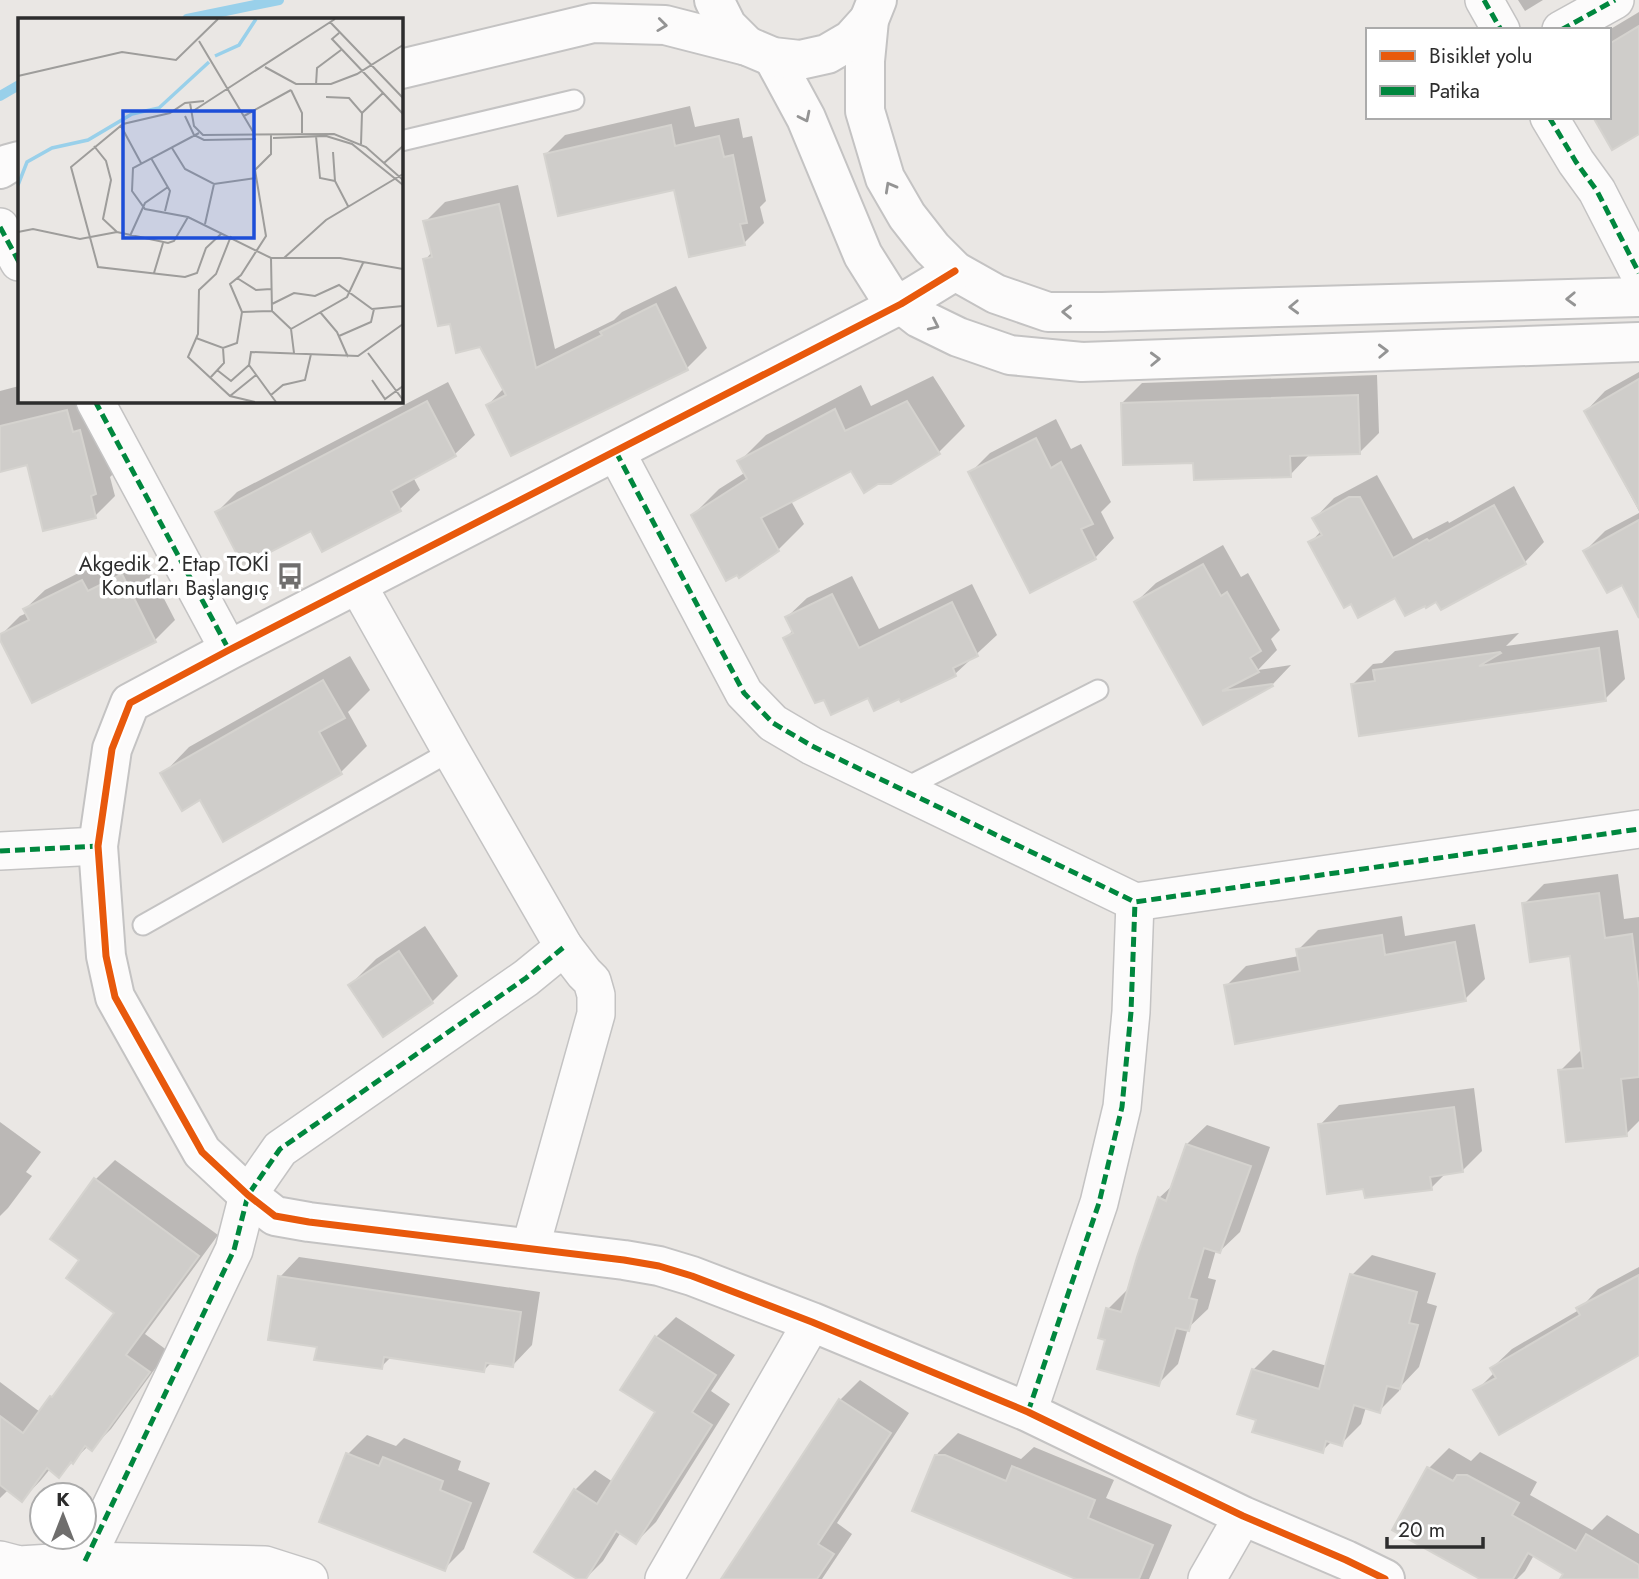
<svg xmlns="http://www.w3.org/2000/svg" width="1639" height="1579" font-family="Jost,sans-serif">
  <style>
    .shadow { fill: #0003 }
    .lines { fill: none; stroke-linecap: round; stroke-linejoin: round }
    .stream { stroke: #99d0ea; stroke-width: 10 }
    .building { fill: #cfcdca; stroke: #d5d3cf; stroke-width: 2 }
    .service-casing { stroke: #c4c3c3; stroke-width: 23 }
    .minor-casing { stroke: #c4c3c3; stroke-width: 40 }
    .tertiary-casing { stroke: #c4c3c3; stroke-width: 42 }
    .service { stroke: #fcfbfb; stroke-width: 19 }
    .minor { stroke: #fcfbfb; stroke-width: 37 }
    .tertiary { stroke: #fcfbfb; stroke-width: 38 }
    .quiet { stroke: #00873e; stroke-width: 5; stroke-dasharray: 10 5; stroke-linecap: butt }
    .cycleway-casing { stroke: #fff; stroke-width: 11 }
    .cycleway { stroke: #e8590c; stroke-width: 7 }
    .oneway { stroke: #949494 }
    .labels { text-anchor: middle; stroke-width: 7; stroke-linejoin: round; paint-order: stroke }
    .poi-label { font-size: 21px; fill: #2d2d2d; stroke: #fff; text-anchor: end }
    .inset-river { fill: none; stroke: #99d0ea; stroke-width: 3.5 }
    .inset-road { fill: none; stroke: #9e9d9b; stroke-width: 2 }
    .view { fill: #1d4ed8; fill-opacity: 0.15; stroke: #1d4ed8; stroke-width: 3.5 }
    .inset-edge { fill: none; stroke: #2d2d2d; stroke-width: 3.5 }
  </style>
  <rect width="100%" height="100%" fill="#eae7e4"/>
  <g class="shadow">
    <polygon points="1518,0 1543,0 1525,11"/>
    <polygon points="1639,12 1639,132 1609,117 1609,30"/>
    <polygon points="690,106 695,127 739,118 743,138 752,136 766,201 760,207 764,223 744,243 675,188 546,154 565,135"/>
    <polygon points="518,185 555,349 614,320 622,312 676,286 707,348 687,368 512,454 488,405 504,388 481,345 451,322 425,260 432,252 425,222 445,202"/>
    <polygon points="401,284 404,296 401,299"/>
    <polygon points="1639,372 1639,511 1619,474 1621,472 1586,411 1605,391"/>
    <polygon points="1377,375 1379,433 1359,453 1310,454 1290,475 1195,461 1122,403 1142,383"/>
    <polygon points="933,376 965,426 939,452 851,469 791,501 804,524 778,550 693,515 719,489 746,472 740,461 766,435 861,385 871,406"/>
    <polygon points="448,382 475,435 455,454 413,477 420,490 400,509 323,550 311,528 217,512 237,492"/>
    <polygon points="19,386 19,401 89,401 115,472 110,477 115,496 95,516 28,463 0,470 0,391"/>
    <polygon points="1056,419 1071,449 1081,444 1111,502 1101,512 1114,538 1095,558 970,473 990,453"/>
    <polygon points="1377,475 1413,539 1448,521 1449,523 1514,486 1544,542 1525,562 1437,600 1396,595 1310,543 1321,531 1315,518 1334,498"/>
    <polygon points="1639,513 1639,588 1622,583 1585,551 1605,531"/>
    <polygon points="1223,545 1241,577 1248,573 1280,630 1271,639 1277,650 1258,670 1291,665 1272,685 1204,723 1136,602 1156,583"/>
    <polygon points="142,556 175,620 155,640 0,636 20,616 27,613 25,609 45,590 102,561 108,572"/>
    <polygon points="852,576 879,629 972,584 997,635 955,674 900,696 868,695 824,697 785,639 793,630 787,617 807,598"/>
    <polygon points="1618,630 1625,679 1605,699 1353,684 1373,664 1382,663 1395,651 1519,633 1506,646"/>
    <polygon points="350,656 370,690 348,712 367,746 341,772 200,798 163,774 189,747"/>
    <polygon points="1618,874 1624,919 1639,917 1639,1121 1626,1134 1560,1071 1580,1051 1583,1051 1571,954 1524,904 1544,884"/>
    <polygon points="1402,916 1405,936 1475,924 1485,979 1465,999 1226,986 1246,966 1299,956 1298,950 1318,930"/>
    <polygon points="425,926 458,976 432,1002 350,985 376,959"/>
    <polygon points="1474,1088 1482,1151 1462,1171 1446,1173 1431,1188 1365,1187 1320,1125 1339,1105"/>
    <polygon points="0,1122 41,1152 26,1172 32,1176 8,1208 0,1216"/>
    <polygon points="1207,1125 1270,1147 1240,1232 1220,1251 1216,1250 1208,1278 1216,1280 1208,1309 1188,1328 1178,1364 1158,1384 1107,1339 1108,1309 1128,1289 1159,1198 1173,1185 1187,1144"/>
    <polygon points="115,1160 218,1235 145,1334 168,1351 111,1429 92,1448 88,1446 59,1476 50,1469 41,1480 22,1500 9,1489 0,1498 0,1382 40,1412 51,1397 64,1384 116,1313 82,1259 96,1179"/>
    <polygon points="1372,1255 1436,1273 1427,1303 1437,1306 1419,1367 1401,1386 1399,1391 1379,1411 1366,1407 1361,1424 1341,1444 1332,1441 1322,1451 1258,1419 1253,1370 1273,1350 1327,1366 1352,1275"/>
    <polygon points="299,1257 540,1292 532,1345 513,1365 492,1362 484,1370 392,1356 381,1367 280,1277"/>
    <polygon points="1639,1267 1639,1353 1476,1391 1495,1372 1492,1368 1512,1349 1579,1310 1598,1289"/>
    <polygon points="676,1317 735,1355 711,1391 730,1404 656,1522 636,1542 621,1532 603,1561 585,1579 580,1579 536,1551 575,1490 595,1470 613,1482 657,1412 656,1337"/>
    <polygon points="860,1380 909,1413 837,1523 852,1534 822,1579 723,1579 840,1400"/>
    <polygon points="958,1433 1021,1459 1034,1447 1114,1480 1106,1498 1172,1525 1149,1579 1081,1579 914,1510 938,1453"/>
    <polygon points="367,1435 396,1446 404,1438 461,1461 458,1470 490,1483 464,1549 444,1569 348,1454"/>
    <polygon points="1449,1448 1471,1461 1480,1452 1537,1482 1530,1495 1592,1530 1607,1515 1639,1534 1639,1579 1575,1579 1534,1555 1525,1571 1517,1579 1483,1579 1395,1530 1429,1468"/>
  </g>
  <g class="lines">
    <g class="stream">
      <polyline points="187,19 279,0"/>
      <polyline points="0,96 19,85"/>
    </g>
  </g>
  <g class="building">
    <polygon points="1639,26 1639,134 1612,150 1593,117 1609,117 1609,44"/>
    <polygon points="671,125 675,146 719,136 724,157 733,155 747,223 740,224 745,245 689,257 674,190 558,216 544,154"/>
    <polygon points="499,204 536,368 602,335 600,332 656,304 688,370 511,456 486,405 506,395 480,347 456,353 450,324 438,326 423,259 432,257 423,221"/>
    <polygon points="1639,379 1639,509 1584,411"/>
    <polygon points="1358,395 1360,454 1290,456 1291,477 1194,480 1193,463 1123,465 1121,403"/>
    <polygon points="427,401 456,456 391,491 401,511 322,552 311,531 243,566 215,512"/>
    <polygon points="907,401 940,454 891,484 878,484 864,493 851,471 761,518 779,551 739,578 737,575 726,581 691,515 747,479 737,461 835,409 845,431"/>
    <polygon points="67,410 73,432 80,430 96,494 91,496 96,518 43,531 27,465 0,472 0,426"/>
    <polygon points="1036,438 1051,468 1061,462 1093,524 1081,529 1096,559 1030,593 968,472"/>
    <polygon points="1349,497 1360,497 1393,558 1427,539 1429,541 1494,505 1526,564 1441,610 1436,602 1426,608 1425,606 1405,616 1395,598 1358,618 1351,604 1344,608 1308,542 1322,535 1312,518"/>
    <polygon points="1639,520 1639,618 1622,585 1607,593 1583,551"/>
    <polygon points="1203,564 1221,596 1227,592 1261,651 1250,658 1259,672 1222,691 1272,684 1273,686 1203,725 1134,602"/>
    <polygon points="122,574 156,642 32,703 0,640 0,634 29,620 23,609 82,580 88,591"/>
    <polygon points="832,594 859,648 952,602 978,656 953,668 956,676 901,702 899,699 874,711 868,698 831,715 824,700 815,703 783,638 793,633 785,617"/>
    <polygon points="1599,648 1606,701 1359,736 1351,684 1375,681 1373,670 1500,652 1501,653 1479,666"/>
    <polygon points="323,680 345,718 319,732 342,774 223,842 200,800 182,811 160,773"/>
    <polygon points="1599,893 1605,938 1632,934 1639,990 1639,1077 1621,1079 1627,1136 1566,1142 1558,1070 1583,1068 1570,956 1530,962 1522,903"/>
    <polygon points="1382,935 1385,955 1455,942 1466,1001 1235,1044 1224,985 1300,971 1296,949"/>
    <polygon points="399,951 433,1003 383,1037 348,985"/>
    <polygon points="1454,1107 1463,1172 1430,1177 1432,1190 1365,1198 1363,1189 1327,1194 1318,1124"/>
    <polygon points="1186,1144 1251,1166 1220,1253 1204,1248 1189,1298 1197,1300 1189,1331 1176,1328 1159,1386 1097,1369 1105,1340 1098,1338 1106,1308 1121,1312 1137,1257 1158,1197 1166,1201"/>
    <polygon points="94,1178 199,1256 126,1355 150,1372 92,1451 85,1446 73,1464 71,1462 59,1478 47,1468 22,1502 0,1485 0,1416 23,1433 50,1396 52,1397 114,1313 66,1278 79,1260 50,1239"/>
    <polygon points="1350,1274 1417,1292 1409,1323 1418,1325 1400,1389 1387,1386 1380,1413 1354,1405 1342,1446 1326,1441 1323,1453 1252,1432 1256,1420 1237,1414 1252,1369 1319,1389"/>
    <polygon points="1639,1275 1639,1355 1499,1435 1473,1390 1496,1378 1490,1368 1580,1315 1576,1308"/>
    <polygon points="278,1276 521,1312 513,1367 486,1363 484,1372 384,1357 382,1369 314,1360 317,1347 268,1340"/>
    <polygon points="655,1336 716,1375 692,1412 712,1425 636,1544 616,1531 586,1579 577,1579 534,1552 574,1489 597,1504 655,1412 620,1390"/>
    <polygon points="839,1399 891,1433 818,1544 834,1554 817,1579 721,1579"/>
    <polygon points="346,1453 379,1466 383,1457 443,1481 440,1490 471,1503 445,1571 319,1522"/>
    <polygon points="935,1455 945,1455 1006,1481 1012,1466 1095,1500 1088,1518 1153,1545 1139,1579 1076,1579 912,1511"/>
    <polygon points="1427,1467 1453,1481 1457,1475 1467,1475 1519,1503 1512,1515 1576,1551 1586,1534 1639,1565 1639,1579 1560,1579 1563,1574 1528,1553 1513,1579 1480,1579 1392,1530"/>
  </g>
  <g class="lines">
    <defs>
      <g id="service">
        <polyline points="401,141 574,100"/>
        <polyline points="903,789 1098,690"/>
        <polyline points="143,925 451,751"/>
      </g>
      <g id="minor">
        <polyline points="1484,0 1501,30"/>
        <polyline points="1561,30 1615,0"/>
        <polyline points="1549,117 1576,162 1597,191 1639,273"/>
        <polyline points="0,227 19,262"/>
        <polyline points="95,401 229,650"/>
        <polyline points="616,452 744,693 773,723 812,746 1135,902 1639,829"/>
        <polyline points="357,584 451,751 564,947 584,973 592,981 596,995 596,1014 530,1249"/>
        <polyline points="0,851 98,846"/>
        <polyline points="1028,1412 1099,1203 1122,1107 1131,1012 1135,902"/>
        <polyline points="0,1560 19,1565 85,1561 265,1565 309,1579"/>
        <polyline points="85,1561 234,1250 248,1195 280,1149 526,978 564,947"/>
        <polyline points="664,1579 812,1322"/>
        <polyline points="1207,1579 1243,1516"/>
      </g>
      <g id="tertiary">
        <polyline points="714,0 727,26 747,46"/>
        <polyline points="877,0 869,20 865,61 865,111 885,178 907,216 932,248 955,271 996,294 1048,312 1102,312 1639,297"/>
        <polyline points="773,57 806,118 863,255 887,293 919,318 958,337 1010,355 1082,362 1639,342"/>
        <polyline points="401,69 593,23 665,25 747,46 773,57 800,60 827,54 851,40 869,20"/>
        <polyline points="0,169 8,164 19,161"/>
        <polyline points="955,271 901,304 229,650 130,703 112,749 98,846 106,956 115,997 202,1152 248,1195 275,1216 309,1222 624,1260 659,1266 692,1276 812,1322 1028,1412 1243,1516 1346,1560 1385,1579"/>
      </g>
    </defs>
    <use href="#service" class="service-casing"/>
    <use href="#minor" class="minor-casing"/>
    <use href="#tertiary" class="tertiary-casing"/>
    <use href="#service" class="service"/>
    <use href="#minor" class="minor"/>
    <use href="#tertiary" class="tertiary"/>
    <g class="quiet">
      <polyline points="1484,0 1501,30"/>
      <polyline points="1561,30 1615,0"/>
      <polyline points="1549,117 1576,162 1597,191 1639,273"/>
      <polyline points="0,227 19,262"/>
      <polyline points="95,401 229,650"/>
      <polyline points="616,452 744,693 773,723 812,746 1135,902 1639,829"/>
      <polyline points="0,851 98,846"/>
      <polyline points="1028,1412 1099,1203 1122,1107 1131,1012 1135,902"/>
      <polyline points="85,1561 234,1250 248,1195 280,1149 526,978 564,947"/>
    </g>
    <defs>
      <polyline id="cycleway" points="955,271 901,304 229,650 130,703 112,749 98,846 106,956 115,997 202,1152 248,1195 275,1216 309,1222 624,1260 659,1266 692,1276 812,1322 1028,1412 1243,1516 1346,1560 1385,1579"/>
    </defs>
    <use href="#cycleway" class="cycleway-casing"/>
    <use href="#cycleway" class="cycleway"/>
  </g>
  <defs><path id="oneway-chevron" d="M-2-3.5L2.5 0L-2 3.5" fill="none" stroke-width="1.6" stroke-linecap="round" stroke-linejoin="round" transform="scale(1.75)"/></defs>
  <g class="oneway">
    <use href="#oneway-chevron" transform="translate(662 25) rotate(7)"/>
    <use href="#oneway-chevron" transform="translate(805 117) rotate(64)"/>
    <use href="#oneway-chevron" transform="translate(890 187) rotate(-119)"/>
    <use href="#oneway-chevron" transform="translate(1571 299) rotate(178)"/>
    <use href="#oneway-chevron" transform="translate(1294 307) rotate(178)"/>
    <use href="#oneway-chevron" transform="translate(1067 312) rotate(-179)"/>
    <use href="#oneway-chevron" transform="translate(934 325) rotate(25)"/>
    <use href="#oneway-chevron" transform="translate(1383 351) rotate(-2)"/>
    <use href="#oneway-chevron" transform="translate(1155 359) rotate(-2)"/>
  </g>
  <defs>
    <symbol id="bus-bare" viewBox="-9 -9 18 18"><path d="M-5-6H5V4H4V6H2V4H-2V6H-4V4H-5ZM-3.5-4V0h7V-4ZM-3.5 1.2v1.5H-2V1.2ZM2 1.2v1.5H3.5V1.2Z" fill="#6f6e6d" stroke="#fff" stroke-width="2.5" paint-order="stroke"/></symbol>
  </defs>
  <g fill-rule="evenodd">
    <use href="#bus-bare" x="271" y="557" width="38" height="38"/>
  </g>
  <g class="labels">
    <g class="poi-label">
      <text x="269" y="571">Akgedik 2. Etap TOKİ<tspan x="269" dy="24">Konutları Başlangıç</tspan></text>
    </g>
  </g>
  <g transform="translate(18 18)">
    <rect width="385" height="385" fill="#eae7e4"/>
    <path class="inset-river" d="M 197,38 L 221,27 L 238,1M 0,167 L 9,144 L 34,130 L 70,122 L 114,96 L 141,90 L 191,44"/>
    <path class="inset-road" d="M 312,4 L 385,80M 321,15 L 314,21 L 385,96M 181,23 L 237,117M 247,49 L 278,66 L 313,66 L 339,56 L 385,27M 0,58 L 104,34 L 158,42 L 200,1M 298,67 L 299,50 L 323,32M 273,72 L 284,95 L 284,115M 308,79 L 331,80 L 344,95 L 343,126M 186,83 L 167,85 L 152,95 L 105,106 L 53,149 L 80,249 L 167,259 L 179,255 L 188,230 L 204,215M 172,85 L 176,108 L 185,117 L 316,116 L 348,129 L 385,162M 175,93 L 317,1M 344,95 L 365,75M 167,98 L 176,117 L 186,122 L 238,121M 226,98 L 273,72M 103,108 L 123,145M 181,115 L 115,150 L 114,173 L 127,191 L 170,199 L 253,240 L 322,240 L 385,251M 298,118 L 302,160 L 317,163M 255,120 L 308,118 L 334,126 L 385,167M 76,128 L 88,143 L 93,162 L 85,201 L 99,214 L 150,225 L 156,223 L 170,199M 154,130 L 167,151 L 196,166 L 238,160M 315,134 L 317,163 L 330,188M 133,140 L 152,173 L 147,193M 366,145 L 385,128M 187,206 L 196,166M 0,214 L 15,211 L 62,221 L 99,214M 112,218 L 127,185 L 150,169M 213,218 L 198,256 L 181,272 L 180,316 L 170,339 L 212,378 L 237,384M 253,240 L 254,293 L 273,311 L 276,335M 266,240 L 308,202 L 385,156M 136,255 L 145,225M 219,260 L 238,272 L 253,271M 254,286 L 276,275 L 297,278 L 321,267 L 354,291 L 385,288M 224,294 L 254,293M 302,294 L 319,314 L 330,339M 273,311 L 329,279 L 345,245M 321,318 L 353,304 L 356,291M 178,320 L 205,330 L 219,325 L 224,294 L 212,266 L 223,257 L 248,218 L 237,152 L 253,136 L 253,117M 350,335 L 385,382M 199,352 L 213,363 L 231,347M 192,360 L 206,345 L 205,330M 354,362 L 367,381 L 385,368M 253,377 L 265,367 L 287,362 L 293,336M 212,378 L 238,357M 258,384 L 231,347 L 233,334 L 340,338 L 385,306"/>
    <path class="view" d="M 105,93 L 236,93 L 236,220 L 105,220 Z"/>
    <rect width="385" height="385" class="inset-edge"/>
  </g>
  <rect x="1366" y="28" width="245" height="91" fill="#ffffff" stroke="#ababab" stroke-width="2"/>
  <rect x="1380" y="51" width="35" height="10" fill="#e8590c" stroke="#ababab" stroke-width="2"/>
  <text x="1429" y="63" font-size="21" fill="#2d2d2d">Bisiklet yolu</text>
  <rect x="1380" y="86" width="35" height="10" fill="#00873e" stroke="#ababab" stroke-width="2"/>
  <text x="1429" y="98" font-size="21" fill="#2d2d2d">Patika</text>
  <g transform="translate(63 1516)"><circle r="33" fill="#ffffff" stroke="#ababab" stroke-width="2"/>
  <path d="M0-5L12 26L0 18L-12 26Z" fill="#6f6e6d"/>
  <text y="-10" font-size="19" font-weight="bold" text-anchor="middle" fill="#2d2d2d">K</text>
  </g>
  <path d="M1387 1537v10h96v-10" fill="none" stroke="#2d2d2d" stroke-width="3.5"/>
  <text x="1398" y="1537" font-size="21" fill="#2d2d2d" stroke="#ffffff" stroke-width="5" paint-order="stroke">20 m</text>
</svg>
